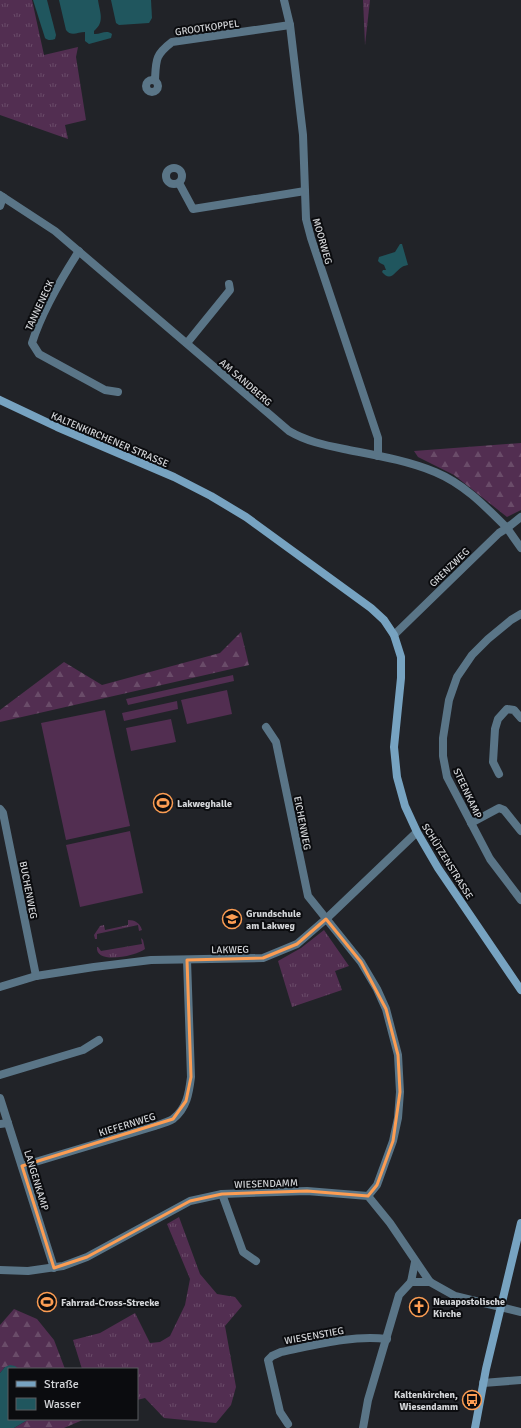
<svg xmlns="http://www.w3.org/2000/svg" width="521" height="1428" font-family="Signika,sans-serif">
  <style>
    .grass { fill: url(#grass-tufts) }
    .forest { fill: url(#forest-firs) }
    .garden { fill: #522e51 }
    .water { fill: #20565e }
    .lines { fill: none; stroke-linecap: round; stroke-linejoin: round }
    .minor { stroke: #5a7587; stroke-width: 8 }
    .tertiary { stroke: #5a7587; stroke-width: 8 }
    .secondary { stroke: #77a3c1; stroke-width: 8 }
    .marked { fill: none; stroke: #fc9d53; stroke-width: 3; stroke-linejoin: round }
    .labels { text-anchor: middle; stroke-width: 4; stroke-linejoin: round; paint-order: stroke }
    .street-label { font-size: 10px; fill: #d4d6d9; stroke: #0b0c0f }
    .poi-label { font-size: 10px; font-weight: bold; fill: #d4d6d9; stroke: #0b0c0f; text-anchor: start }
  </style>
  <defs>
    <pattern id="grass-tufts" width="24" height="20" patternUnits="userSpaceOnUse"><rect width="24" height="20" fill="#522e51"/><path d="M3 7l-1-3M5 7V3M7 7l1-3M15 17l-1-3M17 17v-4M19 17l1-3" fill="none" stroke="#6a4c69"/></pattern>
    <pattern id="forest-firs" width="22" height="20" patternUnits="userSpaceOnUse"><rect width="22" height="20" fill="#522e51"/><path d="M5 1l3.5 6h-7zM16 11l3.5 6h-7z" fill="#6a4c69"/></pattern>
  </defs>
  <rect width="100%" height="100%" fill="#212328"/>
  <g class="grass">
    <polygon points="0,0 32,0 44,55 78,47 76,57 86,120 65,125 68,139 0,115"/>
    <polygon points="363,0 370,0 365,45"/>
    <path d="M 128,920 C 135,920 140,923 142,930 L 139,931 L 138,925 L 97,934 L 97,939 L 95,939 L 94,935 L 100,926 L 104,925 L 105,930 L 128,925 Z"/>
    <polygon points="324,930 349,966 335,971 342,990 292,1007 278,961 301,948"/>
    <path d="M 141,938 L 143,940 L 145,949 C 136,956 95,965 97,947 L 98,947 L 101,951 L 142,944 Z"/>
    <polygon points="179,1217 200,1274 217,1294 235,1297 242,1306 225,1326 236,1387 231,1405 216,1423 164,1418 145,1398 137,1400 137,1369 82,1369 73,1340 100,1333 135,1313 150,1343 160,1342 170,1336 185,1305 190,1279 167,1224"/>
  </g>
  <g class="forest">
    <polygon points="521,443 521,510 507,517 454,475 418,457 414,451"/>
    <polygon points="241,632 249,665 0,722 0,710 64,662 102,685 220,653"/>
    <polygon points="14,1309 37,1319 54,1340 65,1369 19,1369 18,1368 5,1367 0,1373 0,1325"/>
    <polygon points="29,1419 85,1419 64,1428 14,1428"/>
  </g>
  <g class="garden">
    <polygon points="233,675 234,681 128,705 126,699"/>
    <polygon points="227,690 232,714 187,724 181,700"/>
    <polygon points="177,701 178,709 124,721 122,713"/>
    <polygon points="105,710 130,826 66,840 41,723"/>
    <polygon points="171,719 176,742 131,751 126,728"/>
    <polygon points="130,831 143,893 80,907 66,845"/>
  </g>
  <g class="water">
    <path d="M 33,0 L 47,0 L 56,35 L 55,39 C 52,40 48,41 45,38 Z"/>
    <path d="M 59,0 L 98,0 C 100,13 105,22 94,31 L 94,34 C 100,35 106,29 112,34 L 111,38 L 89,44 L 85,41 L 85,32 C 78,32 71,37 66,30 Z"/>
    <polygon points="111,0 151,0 152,18 149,23 119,25 116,23"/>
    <path d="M 400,244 L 402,244 L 408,265 C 407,265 403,266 402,267 C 395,271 391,283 382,272 L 383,270 L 386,270 L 384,265 L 380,263 L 378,261 L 379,257 L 395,252 Z"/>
    <polygon points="10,1365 15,1366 19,1369 9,1369 9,1419 29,1419 14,1428 0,1428 0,1373 5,1367"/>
  </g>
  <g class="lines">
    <g class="minor">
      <polyline points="284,0 290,25 303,135 306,219 311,238 378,438 378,456"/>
      <circle cx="152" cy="86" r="6"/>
      <path d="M 155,80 C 156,60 155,55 172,42 L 290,25"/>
      <circle cx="174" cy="176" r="8"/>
      <polyline points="179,183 193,209 305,191"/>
      <path d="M 0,195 L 55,231 L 289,431 C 306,441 324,445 344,449 C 374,455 406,460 435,472 C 464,484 485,506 507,528 L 521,517"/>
      <polyline points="0,206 3,197"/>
      <path d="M 79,251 C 61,279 42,311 32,343 L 39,354 L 105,390 L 118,392"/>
      <polyline points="187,343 230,290 229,284"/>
      <polyline points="521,614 511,620 488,639 472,655 457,677 449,700 443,738 443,756 447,777 490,859 521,900"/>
      <polyline points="266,727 276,742 308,896 361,962 377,989 386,1009 398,1055 400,1092 398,1118 393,1141 377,1185 368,1196"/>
      <polyline points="499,774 493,762 495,729 498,719 507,709 514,710 521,718"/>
      <polyline points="0,809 3,813 36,976"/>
      <polyline points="471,823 499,808 504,810 521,831"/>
      <polyline points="0,987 36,976 94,967 151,960 263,958 297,944 326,919 417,832"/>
      <polyline points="0,1075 83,1050 99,1040"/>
      <polyline points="0,1098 54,1268"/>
      <polyline points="0,1124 8,1123"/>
      <path d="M 22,1166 L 155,1126 C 161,1124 168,1122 173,1119 C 187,1108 189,1093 191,1077 L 187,960"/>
      <polyline points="222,1194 243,1252 256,1261"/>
      <polyline points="0,1270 28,1271 63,1266 87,1257 190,1201 222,1194 307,1191 368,1196 390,1223 430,1282 455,1296 521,1312"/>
      <polyline points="411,1282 430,1282"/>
      <polyline points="483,1383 521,1380"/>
      <path d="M 288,1424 L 280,1412 L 268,1360 L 272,1356 L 281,1352 C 316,1345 351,1335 387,1339"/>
      <polyline points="363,1428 368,1400 399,1295 411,1282 415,1262"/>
    </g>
    <polyline class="tertiary" points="394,635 499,533 507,528 521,548"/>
    <g class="secondary">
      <polyline points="0,400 57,427 174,477 211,496 246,517 371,608 384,620 394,635 401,657 401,678 394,747 397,777 405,806 417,832 438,868 521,990"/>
      <polyline points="475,1428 486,1369 521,1223"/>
    </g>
  </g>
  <path class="marked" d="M 326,919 L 361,962 L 386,1009 L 398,1055 L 400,1092 L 393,1141 L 377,1185 L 368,1196 L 307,1191 L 222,1194 L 190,1201 L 87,1257 L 54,1268 L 22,1166 L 173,1119 L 186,1101 L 191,1077 L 187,960 L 263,958 L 297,944 Z"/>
  <defs>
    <symbol id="stadium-ring" viewBox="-11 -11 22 22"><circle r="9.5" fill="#0b0c0f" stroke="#fc9d53" stroke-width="1.5"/><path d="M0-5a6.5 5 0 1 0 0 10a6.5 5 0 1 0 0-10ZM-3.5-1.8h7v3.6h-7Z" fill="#fc9d53"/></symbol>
    <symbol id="school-ring" viewBox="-11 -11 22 22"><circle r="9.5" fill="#0b0c0f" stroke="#fc9d53" stroke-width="1.5"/><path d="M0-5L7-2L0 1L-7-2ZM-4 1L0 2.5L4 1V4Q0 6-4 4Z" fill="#fc9d53"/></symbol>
    <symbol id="church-ring" viewBox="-11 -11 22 22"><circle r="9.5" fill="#0b0c0f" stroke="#fc9d53" stroke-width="1.5"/><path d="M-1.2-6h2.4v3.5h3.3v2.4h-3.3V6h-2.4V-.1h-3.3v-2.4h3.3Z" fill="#fc9d53"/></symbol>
    <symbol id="bus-ring" viewBox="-11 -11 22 22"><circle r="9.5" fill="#0b0c0f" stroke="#fc9d53" stroke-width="1.5"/><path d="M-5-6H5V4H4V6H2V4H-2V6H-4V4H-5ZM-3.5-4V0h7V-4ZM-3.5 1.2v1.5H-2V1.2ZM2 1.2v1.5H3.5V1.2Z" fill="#fc9d53"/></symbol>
  </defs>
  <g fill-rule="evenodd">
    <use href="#stadium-ring" x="152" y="792" width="22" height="22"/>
    <use href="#school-ring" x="221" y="908" width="22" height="22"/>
    <use href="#stadium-ring" x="36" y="1291" width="22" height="22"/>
    <use href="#church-ring" x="408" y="1296" width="22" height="22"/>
    <use href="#bus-ring" x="461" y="1389" width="22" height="22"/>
  </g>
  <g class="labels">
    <g class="street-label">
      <text transform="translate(207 27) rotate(-8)" y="4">GROOTKOPPEL</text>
      <text transform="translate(323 241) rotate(74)" y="4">MOORWEG</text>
      <text transform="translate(39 305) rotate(-65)" y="4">TANNENECK</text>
      <text transform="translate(246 382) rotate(41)" y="4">AM SANDBERG</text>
      <text transform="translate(110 439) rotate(23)" y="4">KALTENKIRCHENER STRASSE</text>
      <text transform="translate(449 567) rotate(-44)" y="4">GRENZWEG</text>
      <text transform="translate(468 793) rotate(65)" y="4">STEENKAMP</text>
      <text transform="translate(303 823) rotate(79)" y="4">EICHENWEG</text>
      <text transform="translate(448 861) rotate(58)" y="4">SCHÜTZENSTRASSE</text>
      <text transform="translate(29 890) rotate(79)" y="4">BUCHENWEG</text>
      <text transform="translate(230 949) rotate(-1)" y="4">LAKWEG</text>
      <text transform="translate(127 1124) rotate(-17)" y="4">KIEFERNWEG</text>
      <text transform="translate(37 1180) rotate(73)" y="4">LANGENKAMP</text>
      <text transform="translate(266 1183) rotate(-2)" y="4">WIESENDAMM</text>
      <text transform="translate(314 1335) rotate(-10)" y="4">WIESENSTIEG</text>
    </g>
    <g class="poi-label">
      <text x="177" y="807">Lakweghalle</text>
      <text x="246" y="917">Grundschule<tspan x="246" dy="12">am Lakweg</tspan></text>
      <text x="433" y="1305">Neuapostolische<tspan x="433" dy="12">Kirche</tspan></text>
      <text x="61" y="1306">Fahrrad-Cross-Strecke</text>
      <text x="458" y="1398" text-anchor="end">Kaltenkirchen,<tspan x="458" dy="12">Wiesendamm</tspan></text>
    </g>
  </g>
  <rect x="8" y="1368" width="130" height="52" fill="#0b0c0f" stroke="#5b5d60"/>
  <rect x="16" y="1381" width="20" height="6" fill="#77a3c1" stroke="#5b5d60"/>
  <text x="44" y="1388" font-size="12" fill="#d4d6d9">Straße</text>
  <rect x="16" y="1398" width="20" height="12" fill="#20565e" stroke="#5b5d60"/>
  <text x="44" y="1408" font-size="12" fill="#d4d6d9">Wasser</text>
</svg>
